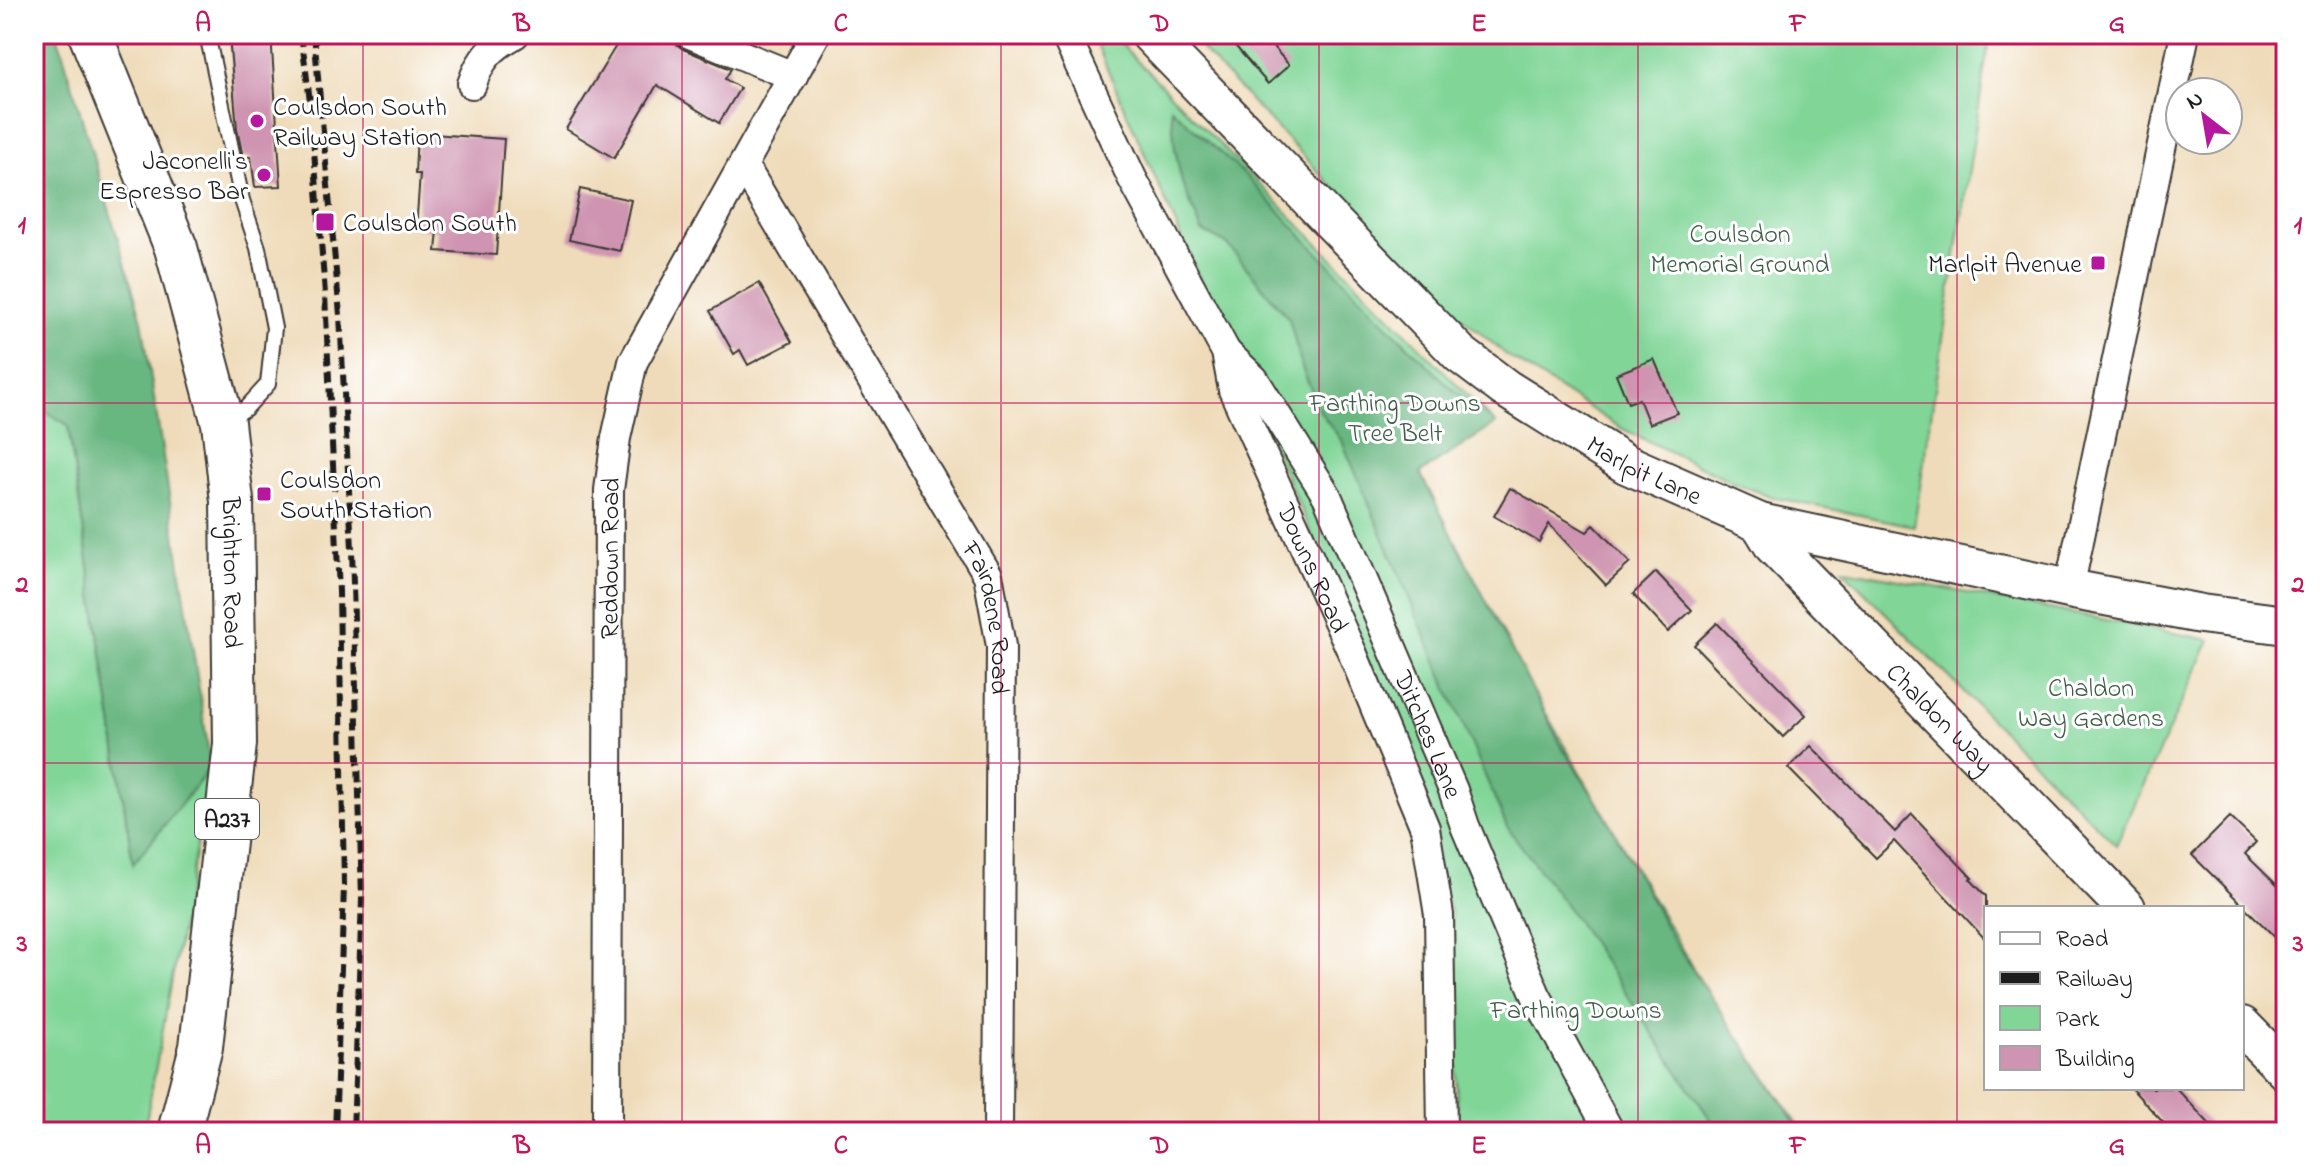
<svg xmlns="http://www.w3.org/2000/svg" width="2320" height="1166" font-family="'Indie Flower',sans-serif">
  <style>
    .green { fill: #80d597; stroke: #4e785a; stroke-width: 2 }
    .forest { fill: #68b680; stroke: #42694e; stroke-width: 2 }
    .building { fill: #cf94b1 }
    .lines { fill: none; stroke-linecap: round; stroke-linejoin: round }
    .lane-casing { stroke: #3c3934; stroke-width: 18 }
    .street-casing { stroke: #3c3934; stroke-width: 32 }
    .secondary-casing { stroke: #3c3934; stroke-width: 42 }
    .primary-casing { stroke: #3c3934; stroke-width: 46 }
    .lane { stroke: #fff; stroke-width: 14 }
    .street { stroke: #fff; stroke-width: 28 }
    .secondary { stroke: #fff; stroke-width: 38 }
    .primary { stroke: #fff; stroke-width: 42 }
    .rail { stroke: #1c1c1c; stroke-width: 6; stroke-dasharray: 12 6; stroke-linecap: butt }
    .grid { fill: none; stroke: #c2185b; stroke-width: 2; stroke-opacity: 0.55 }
    .poi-dot { fill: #b5179e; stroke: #fff; stroke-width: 3 }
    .labels { text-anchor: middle; stroke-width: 6; stroke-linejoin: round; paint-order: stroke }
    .shield { fill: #fff; stroke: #606060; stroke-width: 2 }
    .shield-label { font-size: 24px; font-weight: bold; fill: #1c1c1c }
    .poi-label { font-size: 26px; fill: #1c1c1c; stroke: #fff; text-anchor: start }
    .park-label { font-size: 26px; fill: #3f5d47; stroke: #fff }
    .street-label { font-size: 26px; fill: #1c1c1c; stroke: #fff }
    .neatline { fill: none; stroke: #c2185b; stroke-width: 3 }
    .grid-label { font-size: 26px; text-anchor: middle; font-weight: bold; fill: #c2185b }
  </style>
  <rect width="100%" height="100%" fill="#fff"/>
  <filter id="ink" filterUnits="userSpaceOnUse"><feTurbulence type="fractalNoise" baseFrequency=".0125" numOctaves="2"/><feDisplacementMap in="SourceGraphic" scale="16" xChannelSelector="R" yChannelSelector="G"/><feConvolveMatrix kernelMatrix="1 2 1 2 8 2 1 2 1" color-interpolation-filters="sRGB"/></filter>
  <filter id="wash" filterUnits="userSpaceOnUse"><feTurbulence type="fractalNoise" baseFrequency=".006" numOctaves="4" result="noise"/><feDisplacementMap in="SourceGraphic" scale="32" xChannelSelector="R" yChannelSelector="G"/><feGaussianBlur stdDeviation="1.8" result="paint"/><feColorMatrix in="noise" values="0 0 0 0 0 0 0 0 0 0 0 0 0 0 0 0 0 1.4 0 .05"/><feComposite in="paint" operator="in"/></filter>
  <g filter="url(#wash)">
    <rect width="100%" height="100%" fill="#efdbba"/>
    <g class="green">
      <polygon points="1092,34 1111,34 1496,424 1420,473 1528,682 1706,991 1804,1132 1458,1132 1451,914 1354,630"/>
      <polygon points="1187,34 1990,34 1914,526 1776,498 1737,484 1621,428 1509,357 1459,315 1417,275"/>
      <polygon points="34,404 68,425 133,863 211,767 144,1132 34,1132"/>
      <polygon points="1842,569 2210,640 2116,845 2081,810"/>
    </g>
    <g class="forest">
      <polygon points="34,34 57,34 142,320 211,767 133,864 68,425 34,404"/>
      <polygon points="1171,108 1244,174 1378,316 1448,385 1496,424 1420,473 1561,745 1606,816 1673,940 1802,1132 1719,1132 1568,908 1507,827 1342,441 1321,413 1302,368 1289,319 1227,244 1202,231 1182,183 1175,149"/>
    </g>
    <g id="blocks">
      <g class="building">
        <polygon points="252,34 271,34 281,186 255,187 251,157 243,157 237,129 229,36"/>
        <polygon points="653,34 673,34 676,44 683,49 731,69 725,79 740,88 719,123 657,85 614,158 566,129 617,44"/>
        <polygon points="1225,34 1262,34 1289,65 1268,84"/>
        <polygon points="417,133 504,139 496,255 436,251 438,230 416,229 420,174 415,174"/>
        <polygon points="580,189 631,200 620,251 569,240"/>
        <polygon points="759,283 792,342 748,365 740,350 734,354 710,311"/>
        <polygon points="1654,359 1677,413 1649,424 1639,399 1628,403 1616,374"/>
        <polygon points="1510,488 1587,532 1594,525 1630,563 1606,585 1549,524 1539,542 1494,516"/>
        <polygon points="1656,572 1692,610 1668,632 1633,594"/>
        <polygon points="1717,623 1806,715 1783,737 1694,645"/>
        <polygon points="1811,746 1895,832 1912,814 1972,878 1970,879 1986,896 1986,940 1894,841 1876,858 1788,768"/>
        <polygon points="2230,817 2256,842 2245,854 2286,894 2286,948 2192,855"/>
        <polygon points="2131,1088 2176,1088 2217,1132 2172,1132"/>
      </g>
    </g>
  </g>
  <g filter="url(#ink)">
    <use href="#blocks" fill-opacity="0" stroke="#3c3934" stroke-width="2"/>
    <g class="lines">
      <defs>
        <polyline id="lane" points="207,34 242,200 258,248 274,328 268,384 246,408 227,421"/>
        <g id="street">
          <polyline points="690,34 793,76"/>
          <path id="s1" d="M 1065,34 L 1132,178 L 1226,352 L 1233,390 L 1352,652 L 1425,828 L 1439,915 L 1442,1132"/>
          <path d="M 472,84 C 480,59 492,47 515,34"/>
          <path id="s2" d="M 744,166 L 988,575 L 1001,646 L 998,1132"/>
          <path id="s3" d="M 1226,352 L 1254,379 L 1327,496 L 1453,790 L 1465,826 L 1536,995 L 1610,1132"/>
          <polyline points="2069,589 2185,34"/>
          <path id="s4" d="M 607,1132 L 609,490 L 616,438 L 633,362 L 816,34"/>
        </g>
        <g id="secondary">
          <path id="s5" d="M 1150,34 L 1460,354 L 1505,388 L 1626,464 L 1760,523 L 2069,589 L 2201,614 L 2286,625"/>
          <path id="s6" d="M 1760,523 L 1774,546 L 2126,908"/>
          <polyline points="2242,1026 2286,1071"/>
        </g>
        <g id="primary">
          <path id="s7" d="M 90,34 L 176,248 L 223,423 L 232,501 L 235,744 L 201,1047 L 179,1132"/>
        </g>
      </defs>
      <use href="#lane" class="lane-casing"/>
      <use href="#street" class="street-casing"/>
      <use href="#secondary" class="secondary-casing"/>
      <use href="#primary" class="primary-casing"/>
      <use href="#lane" class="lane"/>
      <use href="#street" class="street"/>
      <use href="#secondary" class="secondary"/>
      <use href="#primary" class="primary"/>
      <g class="rail">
        <polyline points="301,34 310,101"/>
        <polyline points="314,34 340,315 352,549 362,899 353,1132"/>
        <polyline points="313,137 325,294 339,592 344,887 335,1132"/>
      </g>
    </g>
  </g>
  <path class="grid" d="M 363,34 L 363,1132M 682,34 L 682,1132M 1001,34 L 1001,1132M 1319,34 L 1319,1132M 1638,34 L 1638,1132M 1957,34 L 1957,1132M 34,403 L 2286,403M 34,763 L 2286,763"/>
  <g class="poi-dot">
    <circle cx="257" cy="121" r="8"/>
    <circle cx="264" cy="175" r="8"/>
    <rect x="315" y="212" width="20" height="20" rx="4"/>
    <rect x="2090" y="255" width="16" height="16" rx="4"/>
    <rect x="256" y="486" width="16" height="16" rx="4"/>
  </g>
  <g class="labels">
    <rect class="shield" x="195" y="799" width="64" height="40" rx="6"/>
    <g class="shield-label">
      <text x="227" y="827">A237</text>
    </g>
    <g class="poi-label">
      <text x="273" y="115">Coulsdon South<tspan x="273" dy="30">Railway Station</tspan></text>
      <text x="248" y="169" text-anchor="end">Jaconelli's<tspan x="248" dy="30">Espresso Bar</tspan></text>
      <text x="343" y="231">Coulsdon South</text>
      <text x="2082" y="272" text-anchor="end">Marlpit Avenue</text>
      <text x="280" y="488">Coulsdon<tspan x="280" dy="30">South Station</tspan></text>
    </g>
    <g class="park-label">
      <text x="1740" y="242">Coulsdon<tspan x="1740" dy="30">Memorial Ground</tspan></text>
      <text x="1395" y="411">Farthing Downs<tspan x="1395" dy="30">Tree Belt</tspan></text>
      <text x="2091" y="696">Chaldon<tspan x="2091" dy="30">Way Gardens</tspan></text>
      <text x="1576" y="1018">Farthing Downs</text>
    </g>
    <g class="street-label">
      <text dy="9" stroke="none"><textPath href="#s5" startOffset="664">Marlpit Lane</textPath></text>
      <text dy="9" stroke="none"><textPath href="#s4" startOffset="574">Reddown Road</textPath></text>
      <text dy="9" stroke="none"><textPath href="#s1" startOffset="590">Downs Road</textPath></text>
      <text dy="9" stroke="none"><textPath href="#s7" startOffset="562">Brighton Road</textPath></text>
      <text dy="9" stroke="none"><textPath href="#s2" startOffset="518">Fairdene Road</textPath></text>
      <text dy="9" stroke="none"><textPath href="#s6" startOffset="266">Chaldon Way</textPath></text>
      <text dy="9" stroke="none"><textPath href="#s3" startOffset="436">Ditches Lane</textPath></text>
    </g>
  </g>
  <rect width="2320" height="1166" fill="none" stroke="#fff" stroke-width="88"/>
  <rect x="1984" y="906" width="260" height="184" fill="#ffffff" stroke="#a4a4a4" stroke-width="2"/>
  <rect x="2000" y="932" width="40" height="12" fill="#ffffff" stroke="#a4a4a4" stroke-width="2"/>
  <text x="2056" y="946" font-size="24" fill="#1c1c1c">Road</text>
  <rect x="2000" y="972" width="40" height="12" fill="#1c1c1c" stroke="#a4a4a4" stroke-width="2"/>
  <text x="2056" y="986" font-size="24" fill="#1c1c1c">Railway</text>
  <rect x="2000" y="1006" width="40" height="24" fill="#80d597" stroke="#a4a4a4" stroke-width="2"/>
  <text x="2056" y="1026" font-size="24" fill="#1c1c1c">Park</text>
  <rect x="2000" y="1046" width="40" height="24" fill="#cf94b1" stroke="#a4a4a4" stroke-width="2"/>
  <text x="2056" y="1066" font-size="24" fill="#1c1c1c">Building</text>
  <g transform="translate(2204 116) rotate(329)"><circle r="38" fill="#ffffff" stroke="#a4a4a4" stroke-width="2"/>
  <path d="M0-6L14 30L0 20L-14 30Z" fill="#b5179e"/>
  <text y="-12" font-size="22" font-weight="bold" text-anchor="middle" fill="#1c1c1c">N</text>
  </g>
  <rect x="44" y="44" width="2232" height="1078" class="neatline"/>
  <g class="grid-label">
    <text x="203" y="31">A</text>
    <text x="522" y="31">B</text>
    <text x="841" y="31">C</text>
    <text x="1160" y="31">D</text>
    <text x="1479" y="31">E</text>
    <text x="1798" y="31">F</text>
    <text x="2117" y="31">G</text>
    <text x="22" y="233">1</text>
    <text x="2298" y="233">1</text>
    <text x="22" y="592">2</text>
    <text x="2298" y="592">2</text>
    <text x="22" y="951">3</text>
    <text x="2298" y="951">3</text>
    <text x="203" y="1153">A</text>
    <text x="522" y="1153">B</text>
    <text x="841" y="1153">C</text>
    <text x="1160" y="1153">D</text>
    <text x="1479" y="1153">E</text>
    <text x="1798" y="1153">F</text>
    <text x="2117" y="1153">G</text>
  </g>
</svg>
